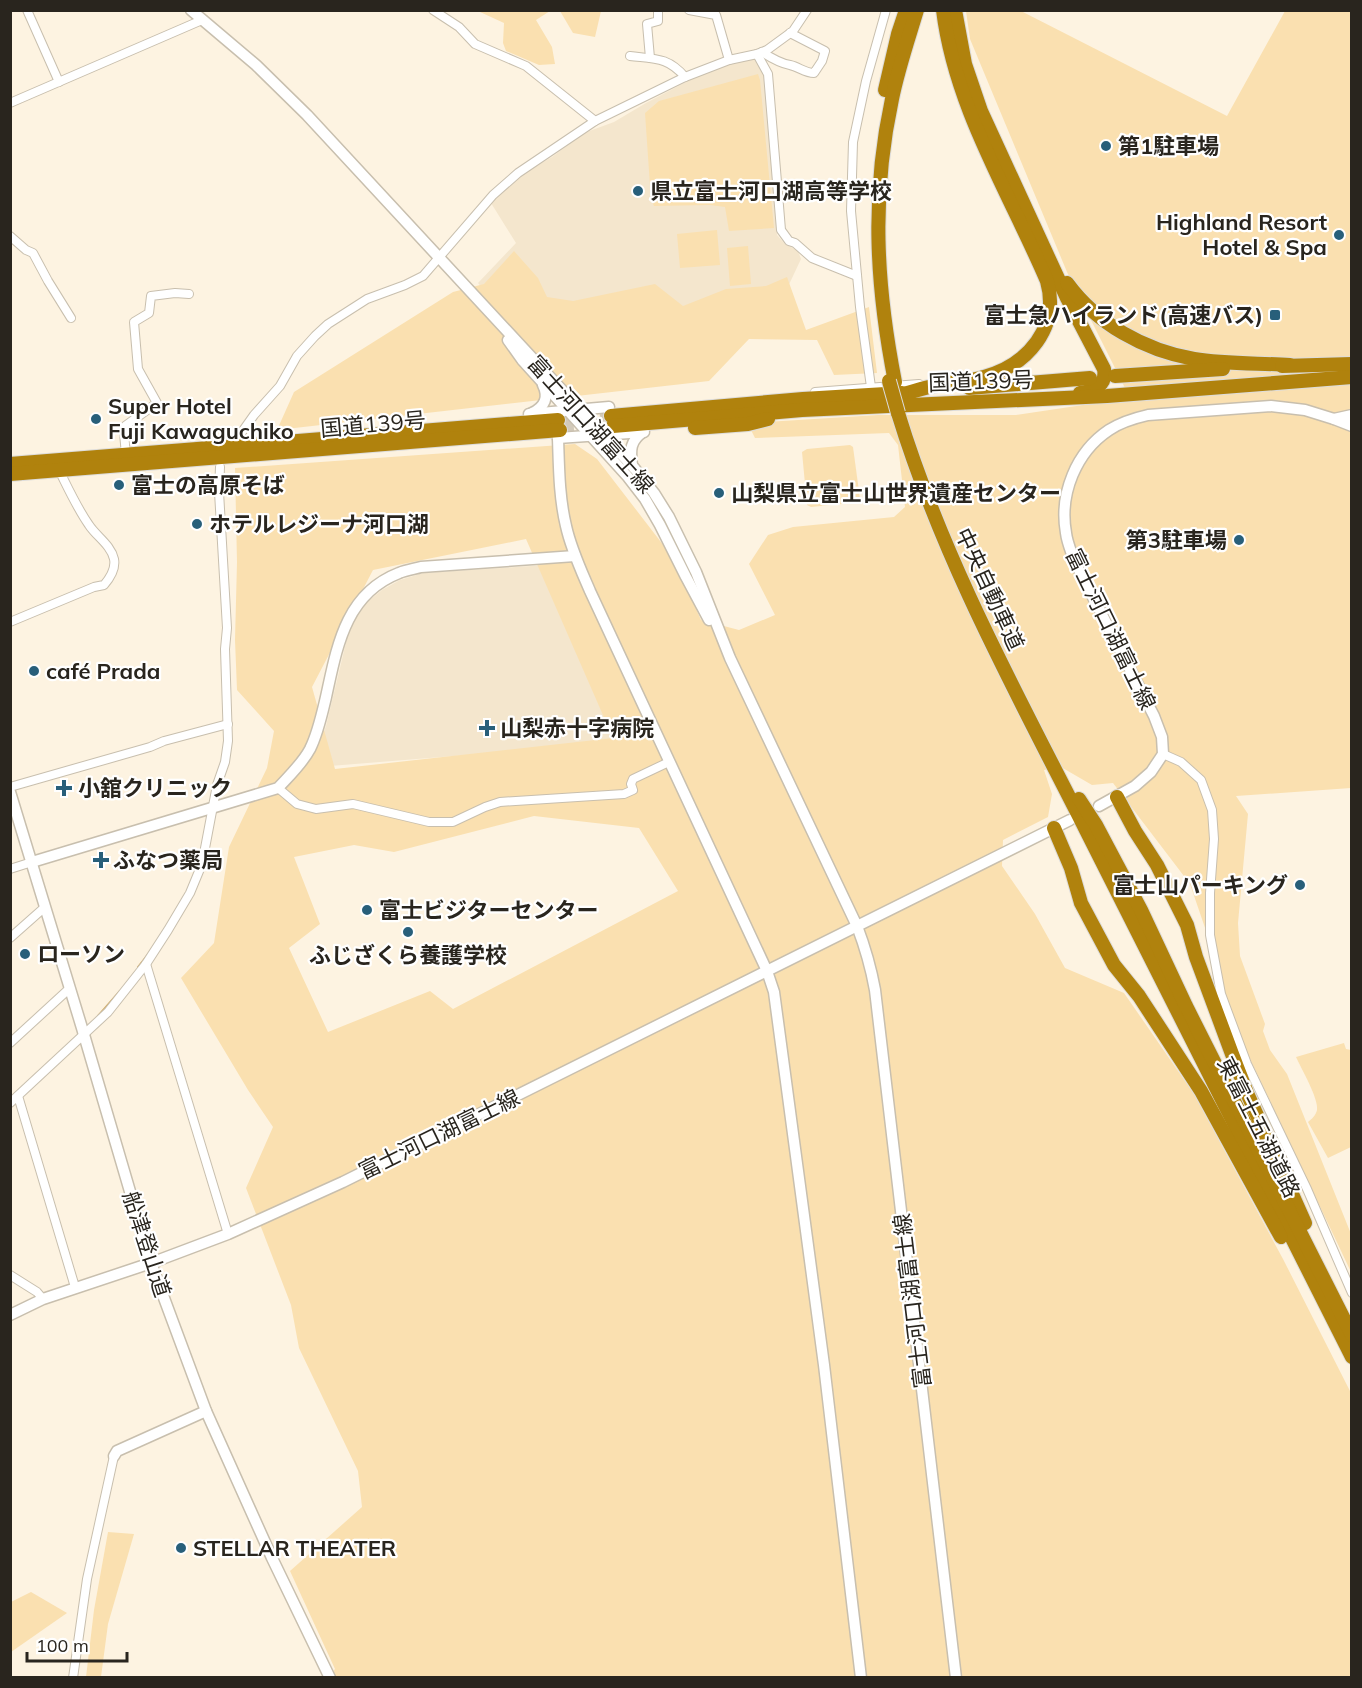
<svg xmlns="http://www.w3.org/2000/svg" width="1362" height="1688" font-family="Mulish,'Noto Sans JP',sans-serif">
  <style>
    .built { fill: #f4e6cd }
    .green { fill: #fae0b0; fill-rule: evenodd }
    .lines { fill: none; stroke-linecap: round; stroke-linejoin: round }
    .stream { stroke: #d3ae69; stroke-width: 2 }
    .highway-tunnel { stroke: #d3caba; stroke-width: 14; stroke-dasharray: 14 7; stroke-linecap: butt }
    .street-casing { stroke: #c8bfae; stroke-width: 10 }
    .secondary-casing { stroke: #c8bfae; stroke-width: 13 }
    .highway-casing { stroke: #dddcdb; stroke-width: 16 }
    .street { stroke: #fff; stroke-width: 8 }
    .secondary { stroke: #fff; stroke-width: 10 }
    .highway { stroke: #b0820d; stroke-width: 14 }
    .highway-bridge-casing { stroke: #dddcdb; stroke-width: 16; stroke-linecap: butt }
    .highway-bridge { stroke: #b0820d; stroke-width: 14 }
    .poi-dot { fill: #285f7a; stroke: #fff; stroke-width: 2 }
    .labels { text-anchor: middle; stroke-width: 4.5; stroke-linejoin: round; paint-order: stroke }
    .poi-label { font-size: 22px; font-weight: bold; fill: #29251e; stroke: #fff; text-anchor: start }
    .street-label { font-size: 22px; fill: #29251e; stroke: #fff }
  </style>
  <rect width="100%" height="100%" fill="#fdf3e1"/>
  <g class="built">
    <polygon points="756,58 765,76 777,235 785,244 798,251 801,259 785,293 518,331 478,283 516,243 491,203 515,178 552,157 584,133 614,122 646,103 692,79 726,65"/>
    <polygon points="563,564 654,740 305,768 317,750 326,726 350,626 367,602 382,590 400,580 423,573"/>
  </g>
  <g class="green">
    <polygon points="480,11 550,11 536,20 552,47 555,64 539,65 506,51 503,43 504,23 480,12"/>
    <polygon points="560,11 601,11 595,37 573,33"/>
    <path d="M 966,11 L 1021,11 L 1227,116 L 1285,11 L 1351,11 L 1351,788 L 1236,796 L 1248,814 L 1238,923 L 1240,956 L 1265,1024 L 1263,1031 L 1270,1050 L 1287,1074 L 1351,1234 L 1351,1272 L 1233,1023 L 1216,960 L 1190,884 L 1113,783 L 1092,785 L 1061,767 L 1044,770 L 1052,794 L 1048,817 L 1003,840 L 1002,866 L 1035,914 L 1065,968 L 1124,993 L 1194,1094 L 1283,1259 L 1351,1393 L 1351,1677 L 329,1677 L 335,1669 L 290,1571 L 362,1507 L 358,1471 L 299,1348 L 291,1305 L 246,1188 L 273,1127 L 248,1090 L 181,978 L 214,943 L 229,847 L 267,768 L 274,731 L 237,690 L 235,640 L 237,562 L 235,468 L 575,444 L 597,459 L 674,559 L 701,620 L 739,630 L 775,615 L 749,564 L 768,535 L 793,527 L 894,517 L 905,507 L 898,445 L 889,433 L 755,438 L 751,430 L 766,422 L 878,415 L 1016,415 L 1130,398 L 1067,272 L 970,39 ZM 526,539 L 613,738 L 335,769 L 312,687 L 373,570 ZM 534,816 L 639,828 L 678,891 L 453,1009 L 430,991 L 328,1032 L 289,948 L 320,924 L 294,857 L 354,845 L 394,852 Z"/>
    <polygon points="758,74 760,80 774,228 729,231 725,207 710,205 654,206 651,200 645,113 659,101"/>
    <polygon points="717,230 720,265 680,268 677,234"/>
    <polygon points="748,246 751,284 730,286 727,248"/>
    <polygon points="514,251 538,278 547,297 573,301 655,284 683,306 726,289 766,286 787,277 806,330 869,307 877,373 834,375 817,340 749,339 709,381 277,430 294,392 453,292 484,284"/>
    <polygon points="850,445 853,447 860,499 852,503 811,507 807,505 802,452 807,449"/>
    <path d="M 1344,1043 L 1346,1049 L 1351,1050 L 1351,1147 L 1328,1158 L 1308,1122 C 1312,1119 1316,1115 1317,1110 C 1319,1099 1301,1068 1296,1057 Z"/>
    <polygon points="108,1532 134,1534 108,1624 101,1677 86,1677 94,1610"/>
    <polygon points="31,1592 67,1613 11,1652 11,1602"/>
  </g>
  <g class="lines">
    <g class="stream">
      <polyline points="138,967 149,953"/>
      <polyline points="98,1016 120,991"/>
    </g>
    <g class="highway-tunnel">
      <polyline points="558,420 611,416"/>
      <polyline points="560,430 613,426"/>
    </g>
    <defs>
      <g id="street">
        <polyline points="27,10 59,82"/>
        <polyline points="433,10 459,27 475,44 526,66 595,121"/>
        <polyline points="689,10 716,15 729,60"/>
        <path d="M 762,52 C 771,58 779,63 790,65 C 799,67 805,73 814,73 L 822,61 L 825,51 L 790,33"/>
        <polyline points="757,54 768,74 781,230 789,241 795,243 812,258 857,276"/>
        <path d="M 630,56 C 655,59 668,57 685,77"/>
        <polyline points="650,58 647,24 658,21 658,10"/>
        <polyline points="10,103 202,20"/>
        <polyline points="10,236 26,250 33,253 48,281 71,318"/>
        <polyline points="871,387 860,307 851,211 853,142 866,81 886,10"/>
        <polyline points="815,392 919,384"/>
        <polyline points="237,439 254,415 280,386 297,356 315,336 328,324 367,299 405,285 423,276 493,195 518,173 595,121 685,77 729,60 757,54 767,50 793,31 807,10"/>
        <polyline points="126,455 124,433 125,426 157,403 138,369 134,322 149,313 151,296 175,293 189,294"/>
        <path d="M 10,622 L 94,587 L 104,585 C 110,578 116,569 114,559 C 111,545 96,536 89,525 C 77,508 68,488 59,470"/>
        <polyline points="1163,754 1181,762 1201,780 1212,810 1214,839 1210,893 1210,935 1221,994 1247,1064 1307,1189 1352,1293"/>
        <polyline points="10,787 150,747 164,741 228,724"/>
        <polyline points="278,788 297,804 316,809 353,804 429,822 453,822 485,807 500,802 624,794 633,790 631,784 633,779 669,762"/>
        <polyline points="10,869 32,862"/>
        <polyline points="10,938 45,907"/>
        <polyline points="146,964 228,1234"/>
        <polyline points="10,1043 70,988"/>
        <polyline points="18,1096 75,1287"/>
        <polyline points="10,1103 108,1012 146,964 168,930 190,893 202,864 217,785 225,762 228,741 225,649 227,628 219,492 220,467"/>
        <polyline points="10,1275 37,1292 43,1299"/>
        <polyline points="73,1678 87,1579 114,1456"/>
      </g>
      <g id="secondary">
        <path d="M 191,10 L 256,65 L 307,115 L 635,469 L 654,493 L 669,517 L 696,572 L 730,658 L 857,926 C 865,947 871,968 875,990 L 956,1678"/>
        <polyline points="508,340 523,361 628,477 645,499 660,525 686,577 709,620"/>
        <path d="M 532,413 C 545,407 549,397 543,385"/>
        <polyline points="529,414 609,407"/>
        <polyline points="1334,419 1352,415"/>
        <path d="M 558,438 C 559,467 559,497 566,526 C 571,549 581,570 590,591 L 767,971 L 774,992 L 824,1365 L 861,1678"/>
        <polyline points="558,438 644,432"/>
        <path d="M 632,465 C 630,450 630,441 643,432"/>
        <polyline points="10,792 82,1028 151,1263 206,1411 272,1558 330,1678"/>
        <path d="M 1099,806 L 1135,786 L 1151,772 L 1163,754 L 1162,737 L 1154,716 L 1074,560 C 1071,551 1067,542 1066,533 C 1059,494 1076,452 1109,430 C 1121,422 1135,418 1148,415 L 1271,406 L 1305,410 L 1334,419 L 1352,426"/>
        <path d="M 32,862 L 278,788 C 289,776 302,764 310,749 C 318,733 322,714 326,697 C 337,647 345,594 399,573 C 406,570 414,569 421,567 L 575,556"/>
        <polyline points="10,1315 43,1299 151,1263 228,1234 343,1182 1070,820"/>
        <polyline points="114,1456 117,1451 206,1411"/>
      </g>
      <g id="highway">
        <path d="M 955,10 L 965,64 L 981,111 L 1067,298 L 1104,369 C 1107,385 1094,391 1080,393"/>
        <polyline points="885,90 898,34 906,10"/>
        <path d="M 1067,283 C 1097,324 1144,350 1194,359 C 1224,364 1258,363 1290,365"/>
        <polyline points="1282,366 1352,364"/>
        <polyline points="1115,376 1223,369"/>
        <path d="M 895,382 C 876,285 871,196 892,99 C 898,69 908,40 917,10"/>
        <polyline points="969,388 1090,378"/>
        <path d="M 907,393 C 921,389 934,385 948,383 C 960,381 972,381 984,377 C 1028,365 1060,327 1047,281 C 1009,192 955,108 943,10"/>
        <path d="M 898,413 C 943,560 1017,694 1086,830 C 1176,1005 1262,1182 1352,1357"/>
        <polyline points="611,416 803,399 902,393"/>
        <polyline points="613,426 802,410 1107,396 1352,377"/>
        <polyline points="695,428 748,424 768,419"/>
        <polyline points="10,464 558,420"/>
        <polyline points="10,474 560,430"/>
        <polyline points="1117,797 1135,831 1157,865 1187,925 1196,957 1232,1054 1247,1093 1305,1223"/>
        <polyline points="1079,799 1096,825 1141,910 1186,1006 1352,1335"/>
        <polyline points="1054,828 1071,868 1081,903 1114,965 1139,996 1201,1091 1281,1237"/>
      </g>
    </defs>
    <use href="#street" class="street-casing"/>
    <use href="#secondary" class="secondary-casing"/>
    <use href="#highway" class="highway-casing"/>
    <use href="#street" class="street"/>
    <use href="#secondary" class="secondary"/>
    <use href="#highway" class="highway"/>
    <defs>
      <polyline id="highway-bridge" points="889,381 898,413"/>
    </defs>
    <use href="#highway-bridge" class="highway-bridge-casing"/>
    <use href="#highway-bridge" class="highway-bridge"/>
  </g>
  <g class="poi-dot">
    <circle cx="1106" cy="146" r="6"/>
    <circle cx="638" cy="191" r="6"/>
    <circle cx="1339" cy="235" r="6"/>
    <rect x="1269" y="309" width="12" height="12" rx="3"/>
    <circle cx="96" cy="419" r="6"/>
    <circle cx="119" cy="485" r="6"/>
    <circle cx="719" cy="493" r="6"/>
    <circle cx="197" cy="524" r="6"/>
    <circle cx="1239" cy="540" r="6"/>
    <circle cx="34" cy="671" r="6"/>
    <path d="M484 719h6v6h6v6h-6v6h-6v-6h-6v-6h6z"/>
    <path d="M61 779h6v6h6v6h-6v6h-6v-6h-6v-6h6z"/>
    <path d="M98 851h6v6h6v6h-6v6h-6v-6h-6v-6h6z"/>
    <circle cx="1300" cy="885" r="6"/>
    <circle cx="367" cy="910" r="6"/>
    <circle cx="408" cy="932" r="6"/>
    <circle cx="25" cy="954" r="6"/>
    <circle cx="181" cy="1548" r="6"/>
  </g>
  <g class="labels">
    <g class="poi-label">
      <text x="1118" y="154">第1駐車場</text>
      <text x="650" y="199">県立富士河口湖高等学校</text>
      <text x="1327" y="230" text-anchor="end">Highland Resort<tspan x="1327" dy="25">Hotel &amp; Spa</tspan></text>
      <text x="1263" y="323" text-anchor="end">富士急ハイランド(高速バス)</text>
      <text x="108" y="414">Super Hotel<tspan x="108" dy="25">Fuji Kawaguchiko</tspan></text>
      <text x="131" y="493">富士の高原そば</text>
      <text x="731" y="501">山梨県立富士山世界遺産センター</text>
      <text x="209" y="532">ホテルレジーナ河口湖</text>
      <text x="1227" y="548" text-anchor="end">第3駐車場</text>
      <text x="46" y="679">café Prada</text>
      <text x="500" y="736">山梨赤十字病院</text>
      <text x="78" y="796">小舘クリニック</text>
      <text x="113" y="868">ふなつ薬局</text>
      <text x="1288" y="893" text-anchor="end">富士山パーキング</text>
      <text x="379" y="918">富士ビジターセンター</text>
      <text x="37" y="962">ローソン</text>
      <text x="408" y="963" text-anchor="middle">ふじざくら養護学校</text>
      <text x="193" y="1556">STELLAR THEATER</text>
    </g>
    <g class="street-label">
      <text transform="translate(981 381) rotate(-2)" y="8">国道139号</text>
      <text transform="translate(373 424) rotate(-5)" y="8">国道139号</text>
      <text transform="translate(591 424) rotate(48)" y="8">富士河口湖富士線</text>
      <text transform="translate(990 589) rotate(65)" y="8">中央自動車道</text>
      <text transform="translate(1111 629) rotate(64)" y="8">富士河口湖富士線</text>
      <text transform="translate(1259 1127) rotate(63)" y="8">東富士五湖道路</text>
      <text transform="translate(439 1134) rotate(-26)" y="8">富士河口湖富士線</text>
      <text transform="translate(147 1244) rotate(72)" y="8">船津登山道</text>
      <text transform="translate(912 1301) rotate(-97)" y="8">富士河口湖富士線</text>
    </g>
  </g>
  <rect width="1362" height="1688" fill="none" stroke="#29251e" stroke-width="24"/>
  <path d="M27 1652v9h100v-9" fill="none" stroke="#29251e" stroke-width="3"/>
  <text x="36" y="1652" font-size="18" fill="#29251e" stroke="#ffffff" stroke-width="4.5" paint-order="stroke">100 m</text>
</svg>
